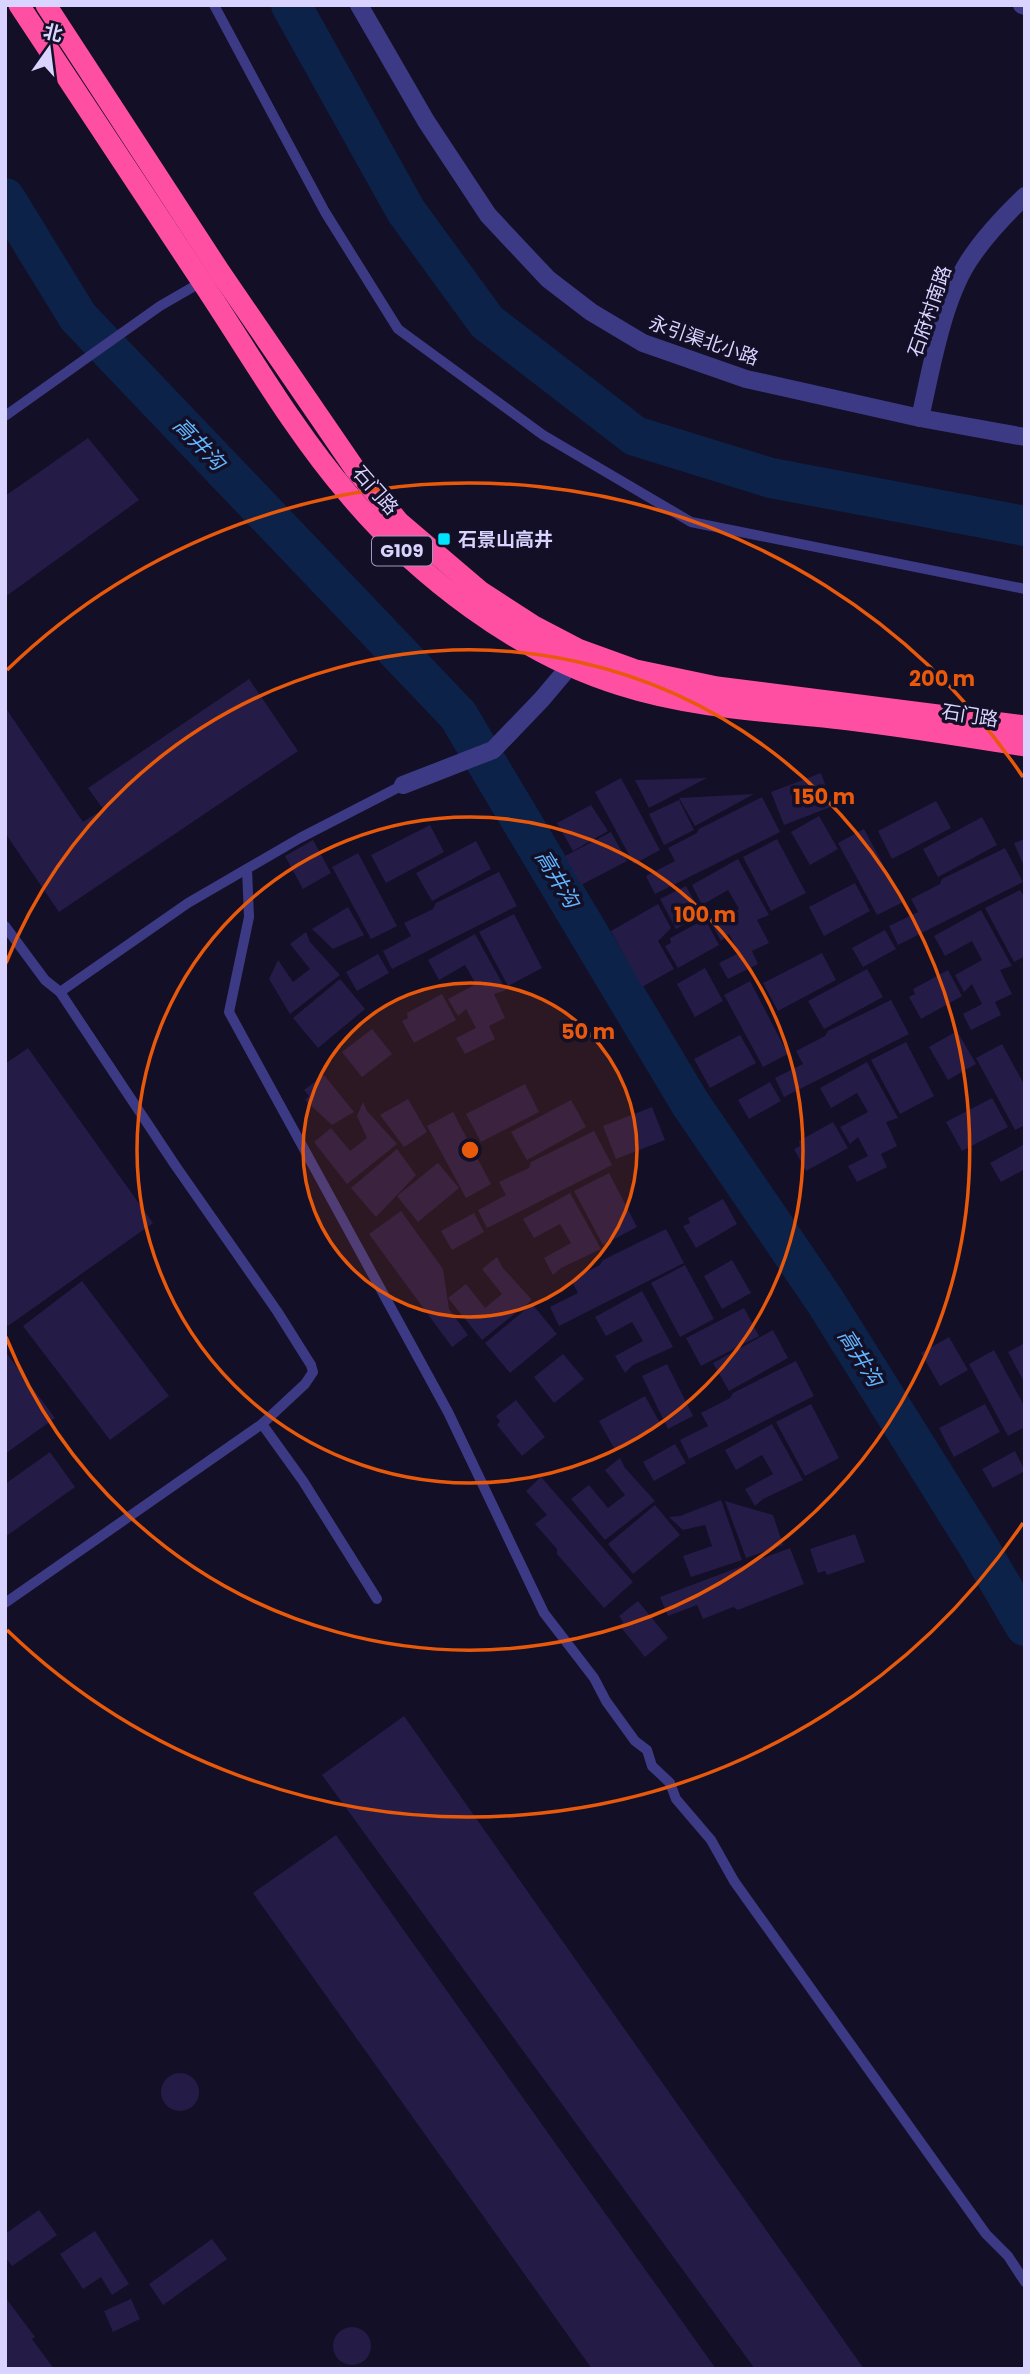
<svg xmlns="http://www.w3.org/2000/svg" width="1030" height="2374" font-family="Poppins,'Noto Sans SC',sans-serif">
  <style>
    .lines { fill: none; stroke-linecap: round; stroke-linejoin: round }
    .river { stroke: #0c2248; stroke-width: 40 }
    .building { fill: #241b47 }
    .lane { stroke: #3d3a85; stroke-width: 10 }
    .street { stroke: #3d3a85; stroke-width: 18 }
    .highway { stroke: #ff4fa3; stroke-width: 21 }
    .ring { fill: none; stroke: #e8590c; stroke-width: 3.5 }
    .poi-dot { fill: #00e5ff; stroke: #130f26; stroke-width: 2.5 }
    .labels { text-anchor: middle; stroke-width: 7; stroke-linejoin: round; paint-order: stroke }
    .shield { fill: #130f26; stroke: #9e99be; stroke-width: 2 }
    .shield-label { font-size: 18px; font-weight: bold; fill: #d9d4ff }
    .street-label { font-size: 19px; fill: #d9d4ff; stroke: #130f26 }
    .poi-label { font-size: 19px; font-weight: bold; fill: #d9d4ff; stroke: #130f26; text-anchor: start }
    .water-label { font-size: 21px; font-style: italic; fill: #62b6ff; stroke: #130f26 }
    .centre { fill: #e8590c; stroke: #130f26; stroke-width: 3.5 }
    .ring-label { font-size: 21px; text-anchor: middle; font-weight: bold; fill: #e8590c; stroke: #130f26; stroke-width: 7; stroke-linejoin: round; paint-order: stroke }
  </style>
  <rect width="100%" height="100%" fill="#130f26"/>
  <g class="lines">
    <g class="river">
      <polyline points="291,5 406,211 487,322 635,436 771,478 1025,526"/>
      <polyline points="5,198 78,317 458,715 690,1103 825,1301 980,1549 1025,1626"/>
    </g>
  </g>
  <g class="building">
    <polygon points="88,438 139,500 5,597 5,496"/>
    <polygon points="249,679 298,751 59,912 5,833 5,707 83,822 103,809 88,788"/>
    <polygon points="821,773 833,806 784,825 771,792"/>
    <polygon points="621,778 660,850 634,864 595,792"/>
    <polygon points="707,778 649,808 635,780"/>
    <polygon points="754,794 695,826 679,798"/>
    <polygon points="762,797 780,832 655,894 646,876 675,861 668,848 697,833 699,829"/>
    <polygon points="679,800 694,830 664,845 649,814"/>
    <polygon points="936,801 951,828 892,859 878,831"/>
    <polygon points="591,805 608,831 573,851 557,823"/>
    <polygon points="819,816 838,849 810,865 791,832"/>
    <polygon points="982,817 997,845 938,877 923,849"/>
    <polygon points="430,825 444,852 386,883 371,855"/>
    <polygon points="864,829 903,902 877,915 838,843"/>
    <polygon points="611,832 627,861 581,885 565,856"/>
    <polygon points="777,839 806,893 771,911 743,857"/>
    <polygon points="1025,839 1025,869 1014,843"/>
    <polygon points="313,840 331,873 303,889 285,856"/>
    <polygon points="476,841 491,869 432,901 416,873"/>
    <polygon points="1005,848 1023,882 898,945 889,926 918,912 911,899 940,884 942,879"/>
    <polygon points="358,853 397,926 371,939 332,867"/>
    <polygon points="738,859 769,915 757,920 769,943 752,951 758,964 728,979 719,963 739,953 729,934 721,941 712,924 739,909 728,890 702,905 692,885"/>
    <polygon points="499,872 517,906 392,969 383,951 411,936 404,923 433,909 436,903"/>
    <polygon points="855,883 870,911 824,936 809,907"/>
    <polygon points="686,886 702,915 676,929 660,899"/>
    <polygon points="1020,890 1025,898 1025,956 1014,962 985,908"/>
    <polygon points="658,904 671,928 658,941 674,969 642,987 611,931"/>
    <polygon points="348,907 364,935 333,949 312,929"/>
    <polygon points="981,910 1012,966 1000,970 1012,994 995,1002 1001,1015 971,1030 963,1014 982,1004 972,984 964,992 955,975 982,960 972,941 945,956 934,936"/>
    <polygon points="514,914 542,968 508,986 479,932"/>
    <polygon points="705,919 719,945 678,968 665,946 671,943 670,938"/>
    <polygon points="885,930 896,949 863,967 852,948"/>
    <polygon points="306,932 310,942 340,975 290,1014 269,979 278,960 293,982 310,969 290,944"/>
    <polygon points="475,934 506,990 494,994 505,1018 489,1026 495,1039 465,1054 456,1038 476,1028 466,1009 458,1016 448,999 476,984 465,965 439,980 428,960"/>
    <polygon points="822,953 836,980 778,1011 763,983"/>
    <polygon points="378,954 389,973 357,991 346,972"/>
    <polygon points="705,968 723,1001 695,1017 677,984"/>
    <polygon points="867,969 883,997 824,1029 808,1001"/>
    <polygon points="948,970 962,996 921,1019 909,997 915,994 913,989"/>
    <polygon points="340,979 365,1009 318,1048 293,1018"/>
    <polygon points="750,981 788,1054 763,1067 724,995"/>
    <polygon points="442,994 456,1020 414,1043 402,1021 408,1018 407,1013"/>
    <polygon points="891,1000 909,1034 784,1097 775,1078 803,1064 796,1051 825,1036 828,1031"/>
    <polygon points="372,1029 392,1054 362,1077 342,1052"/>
    <polygon points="957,1031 976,1064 948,1080 929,1047"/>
    <polygon points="740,1035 756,1063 710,1088 694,1059"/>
    <polygon points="906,1042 934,1096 900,1114 871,1060"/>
    <polygon points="1002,1044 1025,1086 1025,1125 1015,1130 976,1058"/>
    <polygon points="28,1048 153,1223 8,1326 5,1322 5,1064"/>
    <polygon points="867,1062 898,1118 886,1122 897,1146 881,1154 887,1167 857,1182 848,1166 868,1156 858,1137 850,1144 840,1127 868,1112 857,1093 831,1108 820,1088"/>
    <polygon points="324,1075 354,1112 332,1125 305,1100 309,1096 304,1090"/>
    <polygon points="770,1082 781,1101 749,1119 738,1100"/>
    <polygon points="525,1084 539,1112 481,1142 466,1114"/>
    <polygon points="992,1098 1008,1127 962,1151 946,1122"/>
    <polygon points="408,1099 427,1132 404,1147 380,1115"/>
    <polygon points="571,1100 586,1127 527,1160 511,1132"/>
    <polygon points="363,1102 367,1111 397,1144 347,1184 314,1142 331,1128 350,1151 367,1138 357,1116"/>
    <polygon points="652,1107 665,1140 616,1159 603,1126"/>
    <polygon points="453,1112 491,1184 466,1198 427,1126"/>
    <polygon points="833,1122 848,1148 806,1171 794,1149 800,1146 799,1141"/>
    <polygon points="594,1131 612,1165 487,1228 478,1210 506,1195 499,1182 529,1168 531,1162"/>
    <polygon points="1023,1145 1025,1149 1025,1169 1001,1182 990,1163"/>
    <polygon points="397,1149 416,1175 376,1217 351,1188"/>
    <polygon points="438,1163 459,1188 418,1222 397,1196"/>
    <polygon points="609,1173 637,1227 603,1245 574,1191"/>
    <polygon points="570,1193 601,1249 561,1268 553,1275 544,1258 571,1243 560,1224 534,1238 523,1219"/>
    <polygon points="723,1199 737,1224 696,1248 683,1226 690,1223 688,1218"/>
    <polygon points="401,1211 443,1269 449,1309 468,1335 452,1347 369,1234"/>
    <polygon points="474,1213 484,1232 452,1250 441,1231"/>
    <polygon points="666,1229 684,1263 559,1326 550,1307 578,1293 571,1280 600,1265 603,1260"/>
    <polygon points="497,1257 502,1267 532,1300 482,1340 448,1298 466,1284 485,1308 502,1294 482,1269"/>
    <polygon points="732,1260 751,1293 722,1309 704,1276"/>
    <polygon points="685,1265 714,1319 680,1337 651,1283"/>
    <polygon points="82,1281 169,1396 110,1440 23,1326"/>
    <polygon points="642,1291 673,1347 633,1365 625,1373 615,1356 643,1341 632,1322 606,1336 595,1317"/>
    <polygon points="532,1304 557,1334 510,1373 485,1343"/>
    <polygon points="744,1308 759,1336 701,1366 686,1338"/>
    <polygon points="773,1330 788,1358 729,1391 713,1363"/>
    <polygon points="949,1337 968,1370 940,1386 921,1353"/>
    <polygon points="1025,1343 1025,1379 1023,1380 1008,1352"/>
    <polygon points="994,1350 1025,1407 1025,1427 1008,1436 969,1364"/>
    <polygon points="7,1354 55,1418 5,1454 5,1356"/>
    <polygon points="563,1354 584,1379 554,1403 534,1377"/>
    <polygon points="796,1361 814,1396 689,1459 680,1440 708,1426 701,1413 730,1398 733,1393"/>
    <polygon points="667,1364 693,1416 668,1429 642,1376"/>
    <polygon points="645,1396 661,1425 615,1450 599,1421"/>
    <polygon points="516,1400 545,1437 522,1456 497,1425 500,1421 496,1416"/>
    <polygon points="811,1404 839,1458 805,1476 776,1422"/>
    <polygon points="985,1404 1000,1432 954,1457 939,1428"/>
    <polygon points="772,1424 803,1480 763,1499 755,1506 745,1489 773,1474 762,1455 736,1470 725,1450"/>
    <polygon points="675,1444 686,1463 654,1481 643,1462"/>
    <polygon points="1015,1451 1025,1471 993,1488 982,1469"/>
    <polygon points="50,1452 75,1487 5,1537 5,1484"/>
    <polygon points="620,1458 625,1468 655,1501 605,1540 571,1499 589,1485 608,1508 625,1495 605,1470"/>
    <polygon points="541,1477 633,1582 604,1608 557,1554 557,1549 535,1524 547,1515 526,1491"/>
    <polygon points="721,1500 742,1560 691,1577 683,1556 712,1546 705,1525 683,1530 669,1517 680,1516"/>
    <polygon points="725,1501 773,1515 783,1545 746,1558"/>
    <polygon points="655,1505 680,1535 633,1574 608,1544"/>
    <polygon points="855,1534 865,1562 827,1575 825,1571 818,1573 810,1549"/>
    <polygon points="790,1548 804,1584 738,1610 733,1607 703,1619 697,1605 668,1616 660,1597"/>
    <polygon points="638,1601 668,1638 645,1657 620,1626 623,1622 619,1616"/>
    <polygon points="404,1716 864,2369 755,2369 322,1775"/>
    <polygon points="336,1835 716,2369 592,2369 253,1893"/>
    <circle cx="180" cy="2092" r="19"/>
    <polygon points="39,2210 57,2235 12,2266 5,2257 5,2234"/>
    <polygon points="95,2231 129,2284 112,2295 101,2277 83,2289 60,2254"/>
    <polygon points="212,2239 227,2259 163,2305 149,2284"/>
    <polygon points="5,2297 35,2337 32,2339 54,2369 5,2369"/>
    <polygon points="131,2299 140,2319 113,2332 104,2311"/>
    <circle cx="352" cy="2346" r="19"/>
  </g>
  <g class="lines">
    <g class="lane">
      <polyline points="214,5 325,212 398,329 543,435 691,522 1025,589"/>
      <polyline points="5,416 160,306 205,280"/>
      <polyline points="247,869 249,917 229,1012 448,1412 544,1613 594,1678 606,1701 635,1741 647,1750 652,1766 670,1783 676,1799 711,1840 734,1881 986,2234 1008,2256 1025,2282"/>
      <polyline points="5,926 45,980 60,992 188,903 300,838 403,785"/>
      <polyline points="262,1424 303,1481 377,1599"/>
      <polyline points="5,1603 262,1424 305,1384 313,1372 311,1365 277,1311 175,1165 60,992"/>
    </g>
    <g class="street">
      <polyline points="359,5 426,121 488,215 548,279 591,312 643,343 746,379 920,418 1025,437"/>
      <polyline points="1022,5 1025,6"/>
      <path d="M 920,418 C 931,370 942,303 968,262 C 984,237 1004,216 1025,196"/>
      <polyline points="403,785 493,750 542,699 569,667 574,655"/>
    </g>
    <g class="highway">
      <path d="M 19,5 C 81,99 143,192 204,285 C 251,356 294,431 349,495 C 417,576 519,654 620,685 C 688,707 762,711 832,718 C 897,725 961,736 1025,746"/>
      <polyline points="46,5 220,272 355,469 399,522 480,591 534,626 578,649 636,670 717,687 1025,726"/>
    </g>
  </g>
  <circle cx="470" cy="1150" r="167" fill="#e8590c" fill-opacity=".12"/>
  <g class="ring">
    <circle cx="470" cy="1150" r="167"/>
    <circle cx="470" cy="1150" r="333"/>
    <path d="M6 963A500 500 0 1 1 6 1337"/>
    <path d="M1023 1523A667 667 0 0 1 7 1630M7 670A667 667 0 0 1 1023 777"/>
  </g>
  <rect class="poi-dot" x="437" y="532" width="14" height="14" rx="3.5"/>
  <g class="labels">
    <rect class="shield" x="372" y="536.5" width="60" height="29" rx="5"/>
    <g class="shield-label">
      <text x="402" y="557">G109</text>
    </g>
    <g class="street-label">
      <text transform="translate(929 311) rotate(-71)" y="7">石府村南路</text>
      <text transform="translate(704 340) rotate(19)" y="7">永引渠北小路</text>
      <text transform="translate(376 490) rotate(49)" y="7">石门路</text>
      <text transform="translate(970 715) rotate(9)" y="7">石门路</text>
    </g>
    <g class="poi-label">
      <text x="458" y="546">石景山高井</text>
    </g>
    <g class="water-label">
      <text transform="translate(199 444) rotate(46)" y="7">高井沟</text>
      <text transform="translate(557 879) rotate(59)" y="7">高井沟</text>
      <text transform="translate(860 1358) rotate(58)" y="7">高井沟</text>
    </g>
  </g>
  <circle cx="470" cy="1150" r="10" class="centre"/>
  <g class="ring-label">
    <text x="942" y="686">200 m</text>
    <text x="824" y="804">150 m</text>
    <text x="705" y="922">100 m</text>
    <text x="588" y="1039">50 m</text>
  </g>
  <rect width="1030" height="2374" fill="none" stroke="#d9d4ff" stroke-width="14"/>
  <g transform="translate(49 49) rotate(14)" stroke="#130f26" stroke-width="5" paint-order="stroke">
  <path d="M0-5L12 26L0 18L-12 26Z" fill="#d9d4ff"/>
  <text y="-10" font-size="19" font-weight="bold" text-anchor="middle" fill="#d9d4ff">北</text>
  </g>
</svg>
